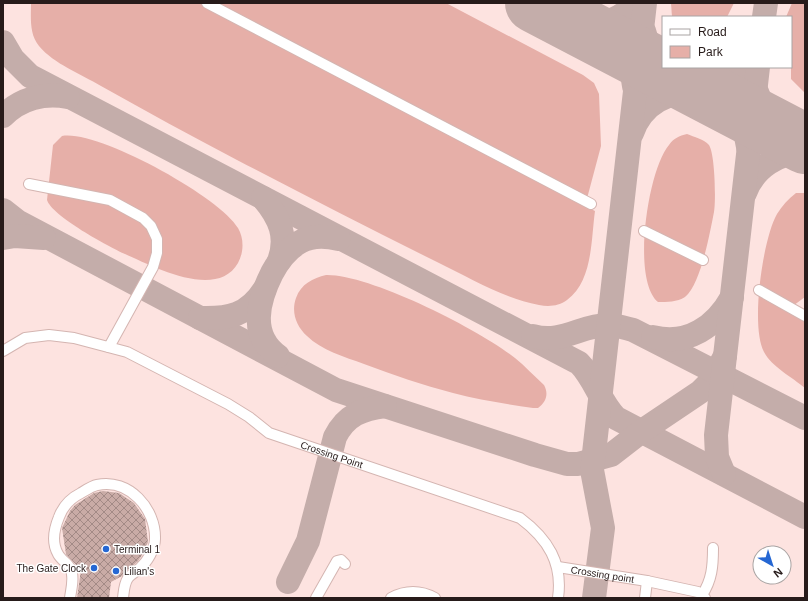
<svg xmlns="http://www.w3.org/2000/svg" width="808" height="601" font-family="Arial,sans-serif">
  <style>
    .green { fill: #e6afa8 }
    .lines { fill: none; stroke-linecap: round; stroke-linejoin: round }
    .taxiway { stroke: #c4adaa; stroke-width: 24 }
    .runway { stroke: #c4adaa; stroke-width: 60 }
    .building { fill: url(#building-cross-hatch) }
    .minor-casing { stroke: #d4b5b1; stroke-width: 12 }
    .minor { stroke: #fff; stroke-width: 10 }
    .poi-dot { fill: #2567d3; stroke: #fff; stroke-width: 1.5 }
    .labels { text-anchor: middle; stroke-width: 3; stroke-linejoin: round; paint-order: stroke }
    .street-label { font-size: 10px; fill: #271b1a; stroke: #fff }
    .poi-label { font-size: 10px; fill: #271b1a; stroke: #fff; text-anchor: start }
  </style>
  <defs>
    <pattern id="building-cross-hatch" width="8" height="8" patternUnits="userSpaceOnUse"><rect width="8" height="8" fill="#c9aba6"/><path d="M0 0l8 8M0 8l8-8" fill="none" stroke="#a38a86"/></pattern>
  </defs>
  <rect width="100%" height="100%" fill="#fde3e0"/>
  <g class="green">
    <path d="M 31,3 L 446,3 L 583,75 L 594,83 L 599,94 L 601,146 L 585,206 L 595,211 C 591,239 593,281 567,300 C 559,306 549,307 539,305 C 503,298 470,278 437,262 C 370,229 303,194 237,160 C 191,136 146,111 101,86 C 81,74 54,64 39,46 C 29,34 31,17 31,3 Z"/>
    <polygon points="671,3 734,3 727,17 672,17"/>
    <polygon points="792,3 805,3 805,93 791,79 791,17 786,17"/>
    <path d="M 687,134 C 694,137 704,139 709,145 C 715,154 716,200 714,212 C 710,232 701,284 685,297 C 677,302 667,302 658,302 C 631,280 648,169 669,145 C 674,138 679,136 687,134 Z"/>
    <path d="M 62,136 C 97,129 220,197 238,228 C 244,238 244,252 238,263 C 217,300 154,267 125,254 C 109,247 52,216 47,200 L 53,145 Z"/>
    <path d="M 796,193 L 805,193 L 805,297 L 786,311 L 805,321 L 805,388 C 792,377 772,367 764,352 C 750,326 763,238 777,214 C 782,206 788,199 796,193 Z"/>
    <path d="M 326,275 C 370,274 480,330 515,358 C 525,366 534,376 544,385 C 549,394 546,402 538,408 L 533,408 C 507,404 479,400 453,393 C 423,385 393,375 364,364 C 345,357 321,350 307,336 C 296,326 291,312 296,298 C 301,284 313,278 326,275 Z"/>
  </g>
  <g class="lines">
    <g class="taxiway">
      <polyline points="764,17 766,3"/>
      <path d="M 571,22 C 594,27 619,23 635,3"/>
      <polyline points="644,31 650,51 664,71"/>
      <path d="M 606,40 C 621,53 632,66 634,86"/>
      <path d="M 3,42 L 13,59 L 30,76 L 579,363 C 595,379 600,402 616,418 L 805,517"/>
      <path d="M 688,83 C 710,86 728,82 745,67"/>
      <polyline points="757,92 766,115 779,131"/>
      <path d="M 3,116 C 20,99 44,92 68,97"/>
      <path d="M 632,133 C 653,73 741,82 748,147"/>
      <path d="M 745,193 C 754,168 779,152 805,152"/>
      <path d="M 263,198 C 280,218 288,237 279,261"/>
      <polyline points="3,210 17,221 336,390 535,455 567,464 578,464 611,455 642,431 700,392 712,380 725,356"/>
      <polyline points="3,238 15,236 44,238"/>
      <path d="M 200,318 C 229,319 248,315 264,290"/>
      <path d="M 533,336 C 562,344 581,325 608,325 C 617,325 625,328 633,330 L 805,418"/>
      <path d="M 653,337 C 688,346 716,326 732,297"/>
      <path d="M 278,356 C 249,335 258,301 272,273 C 279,260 287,249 300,242 C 312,235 326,236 339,239"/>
      <polyline points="724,474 717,457 716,435 758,67"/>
      <path d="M 288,582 L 308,541 L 335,437 C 346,415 362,409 385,406"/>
      <polyline points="594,598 603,528 592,470 593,462 645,3"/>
    </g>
    <polyline class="runway" points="535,3 805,144"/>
  </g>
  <polygon class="building" points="103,491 119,493 134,503 145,519 148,542 144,552 138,561 122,576 111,582 109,598 77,598 81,570 66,554 62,528 70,511 75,505 94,493"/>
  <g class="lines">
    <defs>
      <g id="minor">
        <polyline points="207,3 591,204"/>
        <polyline points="29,184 110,200 143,218 151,226 157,239 157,253 153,267 109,347"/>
        <polyline points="644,231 703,260"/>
        <polyline points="759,290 805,316"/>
        <path id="s1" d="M 3,351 L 25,338 L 49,335 L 74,338 L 127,352 L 228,404 L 249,417 L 269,433 L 520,518 C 548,539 563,563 558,598"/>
        <path id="s2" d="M 558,567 L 647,581 L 698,592 L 705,598"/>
        <path d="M 702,595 C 712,580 713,566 713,548"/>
        <path d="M 70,598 C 71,590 75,576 70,568 C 68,563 61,560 58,554 C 51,542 54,529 59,517 C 63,506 71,498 81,493 C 86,490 92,486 97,485 C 129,478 156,509 155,539 C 155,549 147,562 140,568 C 136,572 131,574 128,578 C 124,584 124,590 123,598"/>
        <polyline points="316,598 337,561 341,560 345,564"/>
        <path d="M 391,598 C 406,590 420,590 435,598"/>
        <polyline points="645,598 647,581"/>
      </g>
    </defs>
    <use href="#minor" class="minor-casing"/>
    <use href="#minor" class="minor"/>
  </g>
  <g class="poi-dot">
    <circle cx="106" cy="549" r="4"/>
    <circle cx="94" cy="568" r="4"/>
    <circle cx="116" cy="571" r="4"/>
  </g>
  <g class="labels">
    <g class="street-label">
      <text dy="4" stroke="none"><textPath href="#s1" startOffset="360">Crossing Point</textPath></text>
      <text dy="4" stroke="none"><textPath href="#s2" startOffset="45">Crossing point</textPath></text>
    </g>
    <g class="poi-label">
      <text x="114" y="553">Terminal 1</text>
      <text x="86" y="572" text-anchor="end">The Gate Clock</text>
      <text x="124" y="575">Lilian's</text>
    </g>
  </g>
  <rect width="808" height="601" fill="none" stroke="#271b1a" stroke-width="8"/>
  <rect x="662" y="16" width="130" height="52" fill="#ffffff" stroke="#a9a4a3"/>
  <rect x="670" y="29" width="20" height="6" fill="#ffffff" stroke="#a9a4a3"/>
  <text x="698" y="36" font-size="12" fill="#271b1a">Road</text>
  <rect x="670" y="46" width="20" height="12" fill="#e6afa8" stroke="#a9a4a3"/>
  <text x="698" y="56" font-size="12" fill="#271b1a">Park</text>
  <g transform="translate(772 565) rotate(141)"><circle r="19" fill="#ffffff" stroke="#a9a4a3"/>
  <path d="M0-3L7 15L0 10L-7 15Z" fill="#2567d3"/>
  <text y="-6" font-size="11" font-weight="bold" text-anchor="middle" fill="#271b1a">N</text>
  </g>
</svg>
